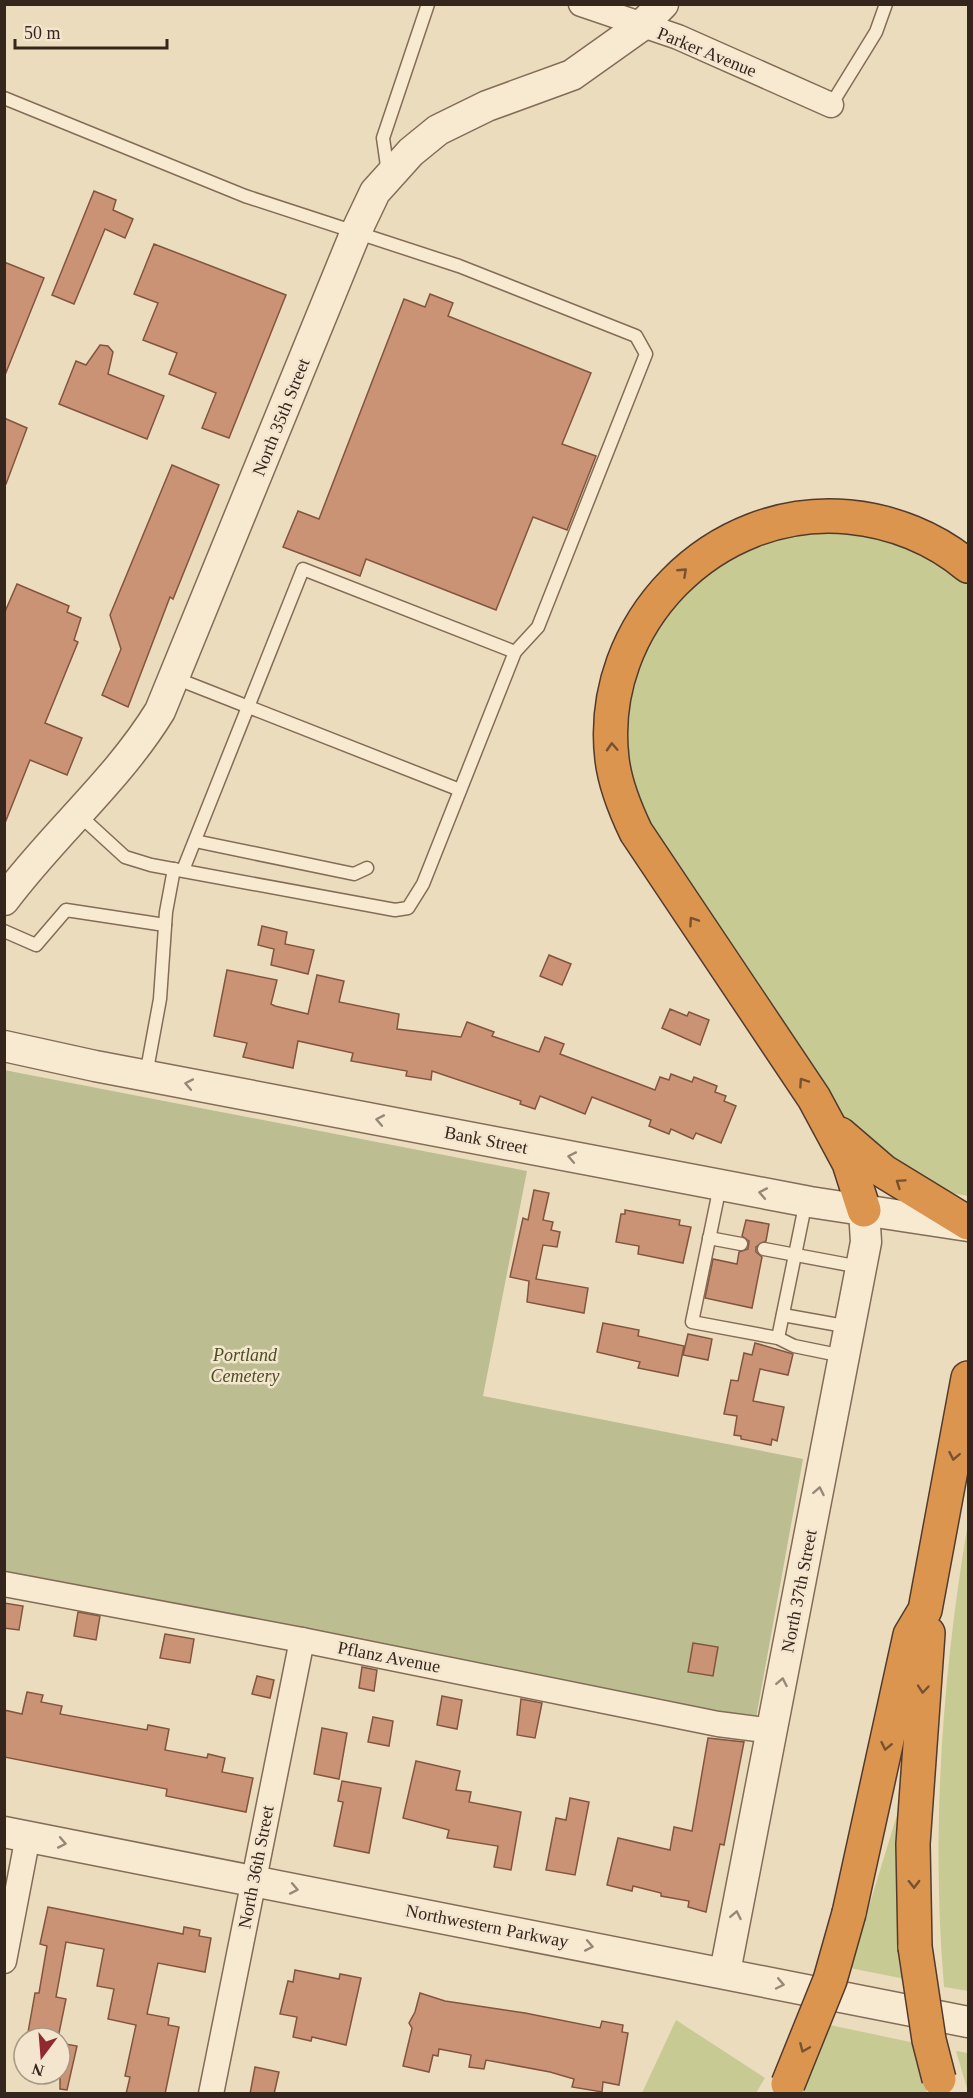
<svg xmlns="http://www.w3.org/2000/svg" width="973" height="2098" font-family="Georgia,serif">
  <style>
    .green { fill: #c7ca93 }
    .cemetery { fill: #bcbe92 }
    .building { fill: #ca9375; stroke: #83553e; stroke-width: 1.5 }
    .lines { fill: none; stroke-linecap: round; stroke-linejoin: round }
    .service-casing { stroke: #846c57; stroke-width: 15 }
    .minor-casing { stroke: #846c57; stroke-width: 27 }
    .tertiary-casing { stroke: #846c57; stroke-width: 33 }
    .motorway-casing { stroke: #523b2c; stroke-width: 36 }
    .service { stroke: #f8ead1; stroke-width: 12 }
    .minor { stroke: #f8ead1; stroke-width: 24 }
    .tertiary { stroke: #f8ead1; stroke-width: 30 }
    .motorway { stroke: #dc954f; stroke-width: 33 }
    .motorway-bridge-casing { stroke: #523b2c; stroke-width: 36; stroke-linecap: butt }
    .motorway-bridge { stroke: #dc954f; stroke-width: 33 }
    .oneway { stroke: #775230 }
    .oneway2 { stroke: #968876 }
    .labels { text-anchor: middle; stroke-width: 5; stroke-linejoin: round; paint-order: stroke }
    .street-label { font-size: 18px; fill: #34261c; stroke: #f4e6ce }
    .park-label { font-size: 18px; font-style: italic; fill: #485023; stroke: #f4e6ce }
  </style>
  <rect width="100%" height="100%" fill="#ecdcbe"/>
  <g class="green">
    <path d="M 803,530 L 886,535 L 968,580 L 968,1196 L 945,1192 L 866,1148 L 834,1106 L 837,1103 L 647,822 C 639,799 631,777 628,752 C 619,666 673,582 750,546 C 766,538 786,535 803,530 Z"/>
    <path d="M 968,1523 L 968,1991 L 944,1987 C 931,1834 942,1675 968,1523 Z"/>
    <polygon points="901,1802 905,1979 850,1968"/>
    <polygon points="676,2020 765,2078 756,2093 642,2093"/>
    <polygon points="830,2025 915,2043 927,2093 799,2094 804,2087"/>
    <polygon points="956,2051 968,2053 968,2092"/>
  </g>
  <polygon class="cemetery" points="4,1070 527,1171 483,1396 803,1459 756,1718 5,1574"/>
  <g class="building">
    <polygon points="94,191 116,200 113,210 133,219 125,238 105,229 74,304 52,295"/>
    <polygon points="154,244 286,295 229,438 202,428 216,393 169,374 177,353 143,340 158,303 134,294"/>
    <polygon points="4,262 44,278 5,375 4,375"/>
    <polygon points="430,294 453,303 448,316 591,373 562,444 596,456 567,530 533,517 496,610 366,559 360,576 283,547 298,511 319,519 404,299 425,307"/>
    <polygon points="100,345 108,346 113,352 108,374 164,396 147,439 59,404 76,361 86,365"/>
    <polygon points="4,418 27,428 6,484 4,483"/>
    <polygon points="172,465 219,485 173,599 170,597 128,707 102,695 121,649 110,615"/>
    <polygon points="17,584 69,606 67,612 81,618 74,640 78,642 45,723 82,738 67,775 30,760 5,823 4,614"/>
    <polygon points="262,926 287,932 285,944 314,950 308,974 271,965 274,949 258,945"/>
    <polygon points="549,955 571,964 562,985 540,976"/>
    <polygon points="227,970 277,980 271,1004 275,1006 308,1014 317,975 344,981 339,1002 399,1014 397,1029 461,1037 467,1022 494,1032 492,1036 539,1052 545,1037 564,1044 560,1054 655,1090 660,1077 669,1080 671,1074 692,1082 694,1077 717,1086 715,1092 726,1096 724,1101 736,1106 721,1143 696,1133 693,1139 671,1129 669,1134 649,1126 651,1120 592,1097 585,1114 540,1096 535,1109 520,1104 521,1101 432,1071 431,1080 406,1076 407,1071 351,1061 353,1053 298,1041 293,1068 243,1057 247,1043 214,1036"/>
    <polygon points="670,1009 687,1016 689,1012 709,1020 700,1045 662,1028"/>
    <polygon points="534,1190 549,1193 543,1220 553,1222 551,1230 560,1232 557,1247 543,1245 536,1279 588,1288 584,1313 527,1302 529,1281 510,1277 523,1218 528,1220"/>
    <polygon points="625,1210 680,1220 679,1225 691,1227 683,1263 638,1254 639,1246 616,1242 621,1214 625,1214"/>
    <polygon points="746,1220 769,1224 766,1241 756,1247 756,1252 762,1257 752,1308 705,1298 713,1259 737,1264 739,1252 748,1249 749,1241 742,1236"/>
    <polygon points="603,1323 639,1330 638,1336 684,1346 678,1376 638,1368 640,1362 597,1352"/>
    <polygon points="688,1334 712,1339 708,1360 683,1355"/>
    <polygon points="755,1343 793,1354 788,1375 760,1369 753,1401 784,1407 777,1441 772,1439 771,1445 741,1439 741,1436 734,1435 737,1416 724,1414 731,1380 738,1381 744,1353 752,1355"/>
    <polygon points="4,1603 23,1606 19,1630 4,1628"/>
    <polygon points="78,1612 100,1616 96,1640 74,1636"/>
    <polygon points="165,1634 194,1639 190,1663 160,1658"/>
    <polygon points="693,1643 718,1647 713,1676 688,1672"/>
    <polygon points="362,1667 377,1670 374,1691 359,1688"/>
    <polygon points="257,1676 274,1680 270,1698 252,1694"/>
    <polygon points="27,1692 43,1695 41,1702 62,1706 60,1714 147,1730 148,1725 169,1729 165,1750 207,1758 208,1754 225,1758 222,1772 253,1778 246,1812 166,1796 167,1789 4,1757 4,1710 22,1714"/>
    <polygon points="442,1696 462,1700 457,1729 437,1725"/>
    <polygon points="521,1699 542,1703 535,1738 517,1735"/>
    <polygon points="373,1717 393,1721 389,1746 368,1742"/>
    <polygon points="322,1728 347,1733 339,1779 314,1774"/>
    <polygon points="708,1738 744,1742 724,1845 720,1844 706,1912 688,1907 689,1901 661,1896 661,1893 633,1886 632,1891 607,1885 618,1838 670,1850 674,1827 692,1831"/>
    <polygon points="416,1761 460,1771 456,1790 471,1792 469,1802 521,1812 511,1870 494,1867 498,1846 447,1838 449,1830 403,1818"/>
    <polygon points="342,1781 381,1788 369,1853 334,1846 343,1802 338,1801"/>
    <polygon points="570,1798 589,1802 575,1875 546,1870 556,1818 566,1820"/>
    <polygon points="48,1907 183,1934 184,1927 200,1930 199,1936 211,1938 205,1972 158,1963 147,2014 169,2018 168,2025 179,2027 165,2094 126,2094 130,2077 125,2076 136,2025 108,2019 114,1989 97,1986 104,1949 66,1942 56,1997 66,1999 58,2038 27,2038 35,1993 39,1993 47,1946 40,1944"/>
    <polygon points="295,1970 339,1979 340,1974 361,1978 346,2045 312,2037 311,2041 293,2037 297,2017 280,2014 288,1981 293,1982"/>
    <polygon points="420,1993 445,2001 525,2013 600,2028 602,2021 623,2025 622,2032 628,2033 619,2085 603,2082 602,2092 572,2087 574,2079 550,2072 486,2060 484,2069 469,2067 471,2055 439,2049 438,2056 433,2055 429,2072 403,2066 412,2028 409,2023 415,2012"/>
    <polygon points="60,2043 77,2046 67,2090 60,2089"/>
    <polygon points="255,2067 279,2072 274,2094 250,2094"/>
  </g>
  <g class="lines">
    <defs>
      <g id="service">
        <polyline points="4,98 245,196 459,266 636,336 646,354 538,627 515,652"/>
        <polyline points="831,105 876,32 886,4"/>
        <polyline points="388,173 383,138 428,4"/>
        <polyline points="175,678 460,790"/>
        <polyline points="77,813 125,857 151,865 395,910 408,908 423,884 515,652 303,569 183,870"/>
        <polyline points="195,841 354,874 367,868"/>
        <polyline points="4,931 36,945 66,910 165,925"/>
        <polyline points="146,1075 160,999 166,912 174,869"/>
        <polyline points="720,1186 692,1322 778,1338 806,1201"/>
        <polyline points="709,1238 741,1244"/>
        <polyline points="764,1249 860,1267"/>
        <polyline points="783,1315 850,1327"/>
        <polyline points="778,1338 794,1346 843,1356"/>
      </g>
      <g id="minor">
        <polyline points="581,4 678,37 831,105"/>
        <polyline points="4,1584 302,1640 718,1724 772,1731"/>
        <polyline points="4,1961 28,1836"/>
        <polyline points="211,2094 302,1640"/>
      </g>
      <g id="tertiary">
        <path d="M 4,900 C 53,834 117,781 160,711 L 355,234 L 375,192 L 411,152 L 438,130 L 487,106 L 572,75 L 641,26 L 663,4"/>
        <polyline points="4,1046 95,1066 810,1202 968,1226"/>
        <polyline points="4,1832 968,2022"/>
        <polyline points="725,1972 866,1242 864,1210"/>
      </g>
      <g id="motorway">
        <polyline points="840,1134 883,1171 968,1223"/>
        <path d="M 864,1210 L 849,1163 L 814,1098 L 636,832 C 625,809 615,785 612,759 C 596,624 714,504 849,517 C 892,521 935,538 968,566"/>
        <polyline points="849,1913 910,1635 925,1610 968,1378"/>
        <polyline points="915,1947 913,1844 928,1633"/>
      </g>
    </defs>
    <use href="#service" class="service-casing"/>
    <use href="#minor" class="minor-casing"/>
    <use href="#tertiary" class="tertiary-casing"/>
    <use href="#motorway" class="motorway-casing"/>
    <use href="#service" class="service"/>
    <use href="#minor" class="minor"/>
    <use href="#tertiary" class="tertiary"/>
    <use href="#motorway" class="motorway"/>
    <defs>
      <g id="motorway-bridge">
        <polyline points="915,1947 929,2040 939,2079"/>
        <polyline points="788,2084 830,1980 849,1913"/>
      </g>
    </defs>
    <use href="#motorway-bridge" class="motorway-bridge-casing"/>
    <use href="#motorway-bridge" class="motorway-bridge"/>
  </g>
  <defs><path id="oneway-chevron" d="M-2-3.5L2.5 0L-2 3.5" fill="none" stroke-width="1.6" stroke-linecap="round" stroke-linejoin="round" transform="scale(1.5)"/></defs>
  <g class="oneway">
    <use href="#oneway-chevron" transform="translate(683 572) rotate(-43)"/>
    <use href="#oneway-chevron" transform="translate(612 747) rotate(-93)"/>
    <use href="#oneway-chevron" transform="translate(693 921) rotate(-124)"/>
    <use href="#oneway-chevron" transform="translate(803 1082) rotate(-124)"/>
    <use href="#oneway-chevron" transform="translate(900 1183) rotate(-146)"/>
    <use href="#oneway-chevron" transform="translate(954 1456) rotate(101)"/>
    <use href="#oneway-chevron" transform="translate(923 1689) rotate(95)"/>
    <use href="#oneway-chevron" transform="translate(886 1746) rotate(102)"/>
    <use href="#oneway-chevron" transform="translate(914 1884) rotate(89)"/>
    <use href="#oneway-chevron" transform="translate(804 2048) rotate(113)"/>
  </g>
  <g class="oneway2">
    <use href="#oneway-chevron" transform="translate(189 1084) rotate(-169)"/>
    <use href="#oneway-chevron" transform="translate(380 1120) rotate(-169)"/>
    <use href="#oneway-chevron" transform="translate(572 1157) rotate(-169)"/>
    <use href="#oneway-chevron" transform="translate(763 1193) rotate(-169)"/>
    <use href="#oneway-chevron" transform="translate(819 1491) rotate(-79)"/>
    <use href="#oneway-chevron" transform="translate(782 1682) rotate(-79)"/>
    <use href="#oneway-chevron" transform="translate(62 1843) rotate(11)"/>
    <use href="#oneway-chevron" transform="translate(294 1889) rotate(11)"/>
    <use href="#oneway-chevron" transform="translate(736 1915) rotate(-79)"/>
    <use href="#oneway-chevron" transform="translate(589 1946) rotate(11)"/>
    <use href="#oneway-chevron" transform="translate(780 1984) rotate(12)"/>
  </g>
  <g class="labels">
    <g class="street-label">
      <text transform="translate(707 52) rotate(22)" y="6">Parker Avenue</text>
      <text transform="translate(281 417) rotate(-68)" y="6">North 35th Street</text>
      <text transform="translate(486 1140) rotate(11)" y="6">Bank Street</text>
      <text transform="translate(799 1591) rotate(-79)" y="6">North 37th Street</text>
      <text transform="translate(389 1657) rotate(11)" y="6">Pflanz Avenue</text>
      <text transform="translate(256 1867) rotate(-79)" y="6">North 36th Street</text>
      <text transform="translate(487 1926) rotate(11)" y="6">Northwestern Parkway</text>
    </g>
    <g class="park-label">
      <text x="245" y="1361">Portland<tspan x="245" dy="21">Cemetery</tspan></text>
    </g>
  </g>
  <rect width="973" height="2098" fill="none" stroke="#34261c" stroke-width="12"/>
  <g transform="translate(42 2056) rotate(196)"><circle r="28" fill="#f4e6ce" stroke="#a79987" stroke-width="1.5"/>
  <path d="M0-4.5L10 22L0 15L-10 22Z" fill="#922931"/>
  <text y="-9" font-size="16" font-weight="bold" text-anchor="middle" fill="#34261c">N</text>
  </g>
  <path d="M15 39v9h152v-9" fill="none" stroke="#34261c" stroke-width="3"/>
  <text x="24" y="39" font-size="18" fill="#34261c" stroke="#f4e6ce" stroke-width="4.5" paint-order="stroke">50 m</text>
</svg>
